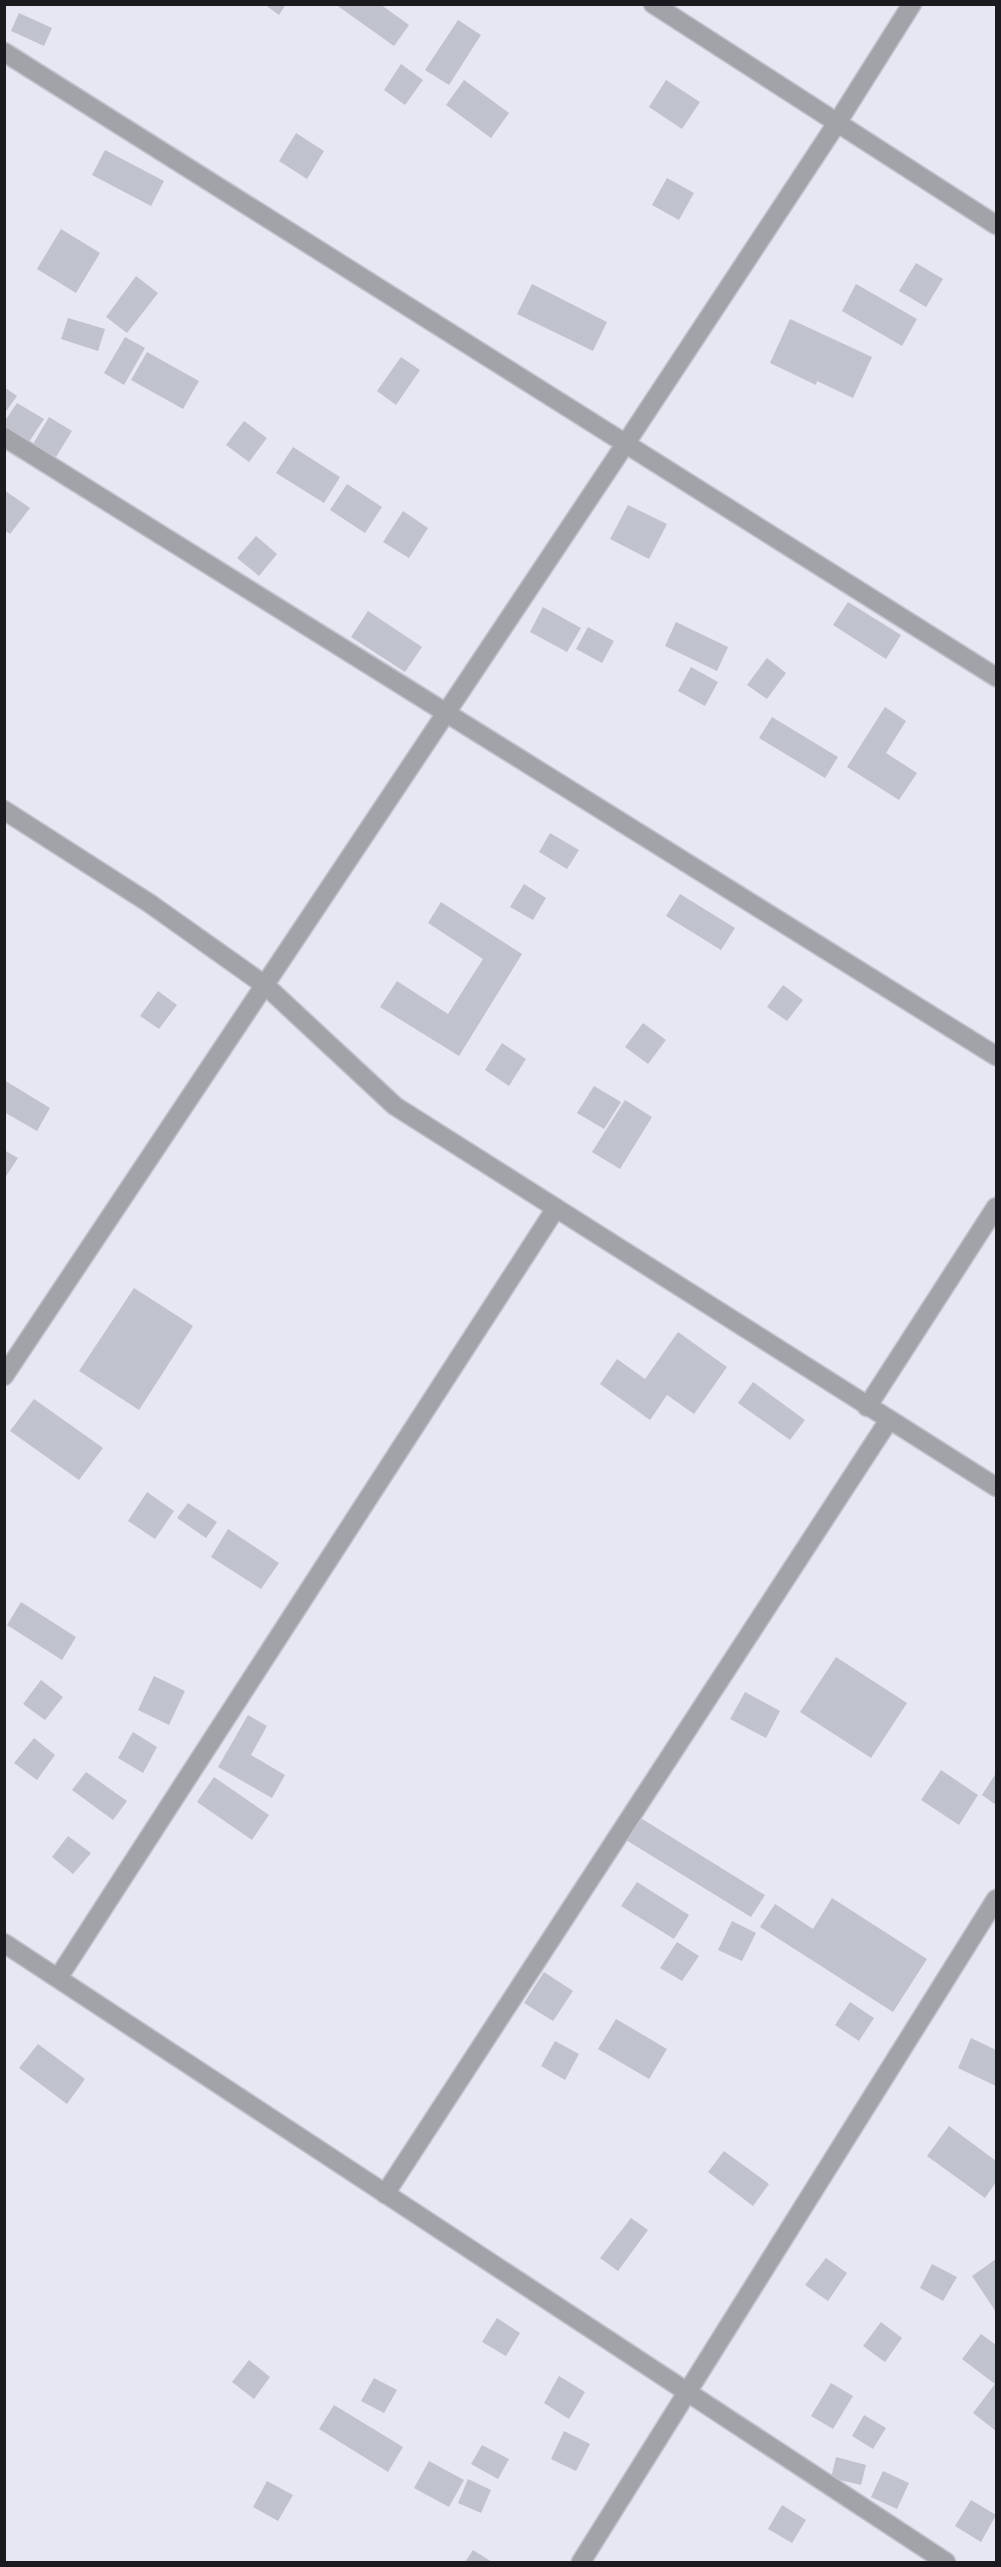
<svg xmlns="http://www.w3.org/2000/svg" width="1001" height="2567" font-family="'Work Sans',sans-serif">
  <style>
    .building { fill: #c0c2cd }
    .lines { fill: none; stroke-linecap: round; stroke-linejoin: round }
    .minor-casing { stroke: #c1c2cd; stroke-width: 21 }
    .minor { stroke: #a2a3a8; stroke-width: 18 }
  </style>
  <rect width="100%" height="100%" fill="#e6e7f3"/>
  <g class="building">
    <polygon points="264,4 286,4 279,15"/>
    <polygon points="335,4 380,4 409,25 394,46"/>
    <polygon points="19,13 52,28 44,46 11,31"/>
    <polygon points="458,20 481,35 449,85 425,70"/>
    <polygon points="401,64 423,80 405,105 384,90"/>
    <polygon points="464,80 509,113 491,138 446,105"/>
    <polygon points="666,80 700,102 682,129 649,107"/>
    <polygon points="296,133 324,151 307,179 279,161"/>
    <polygon points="105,150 164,181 151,206 92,175"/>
    <polygon points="667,178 694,193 679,220 652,205"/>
    <polygon points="61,229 100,253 76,293 37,269"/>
    <polygon points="916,263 943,279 926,307 899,291"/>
    <polygon points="136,276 158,293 127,333 106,317"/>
    <polygon points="532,284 607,322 593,351 517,314"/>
    <polygon points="856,284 917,319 902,346 842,311"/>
    <polygon points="68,318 105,329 98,351 61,339"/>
    <polygon points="790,319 872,357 853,398 817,381 816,385 770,363"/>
    <polygon points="125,337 145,348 124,385 104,373"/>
    <polygon points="147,352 199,381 183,409 131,380"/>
    <polygon points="401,357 420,370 396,405 377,391"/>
    <polygon points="4,387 17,396 4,414"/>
    <polygon points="17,403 44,419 27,445 4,430 4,422"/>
    <polygon points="49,417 72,431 56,457 33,444"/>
    <polygon points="244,421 267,438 249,462 226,445"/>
    <polygon points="293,447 340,477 324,503 276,473"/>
    <polygon points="347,484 382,507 365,533 330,510"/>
    <polygon points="4,490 30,508 10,534 4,530"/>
    <polygon points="628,505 667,524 649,559 610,539"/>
    <polygon points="403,511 428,528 409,558 383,542"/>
    <polygon points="256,536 277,554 259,576 237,558"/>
    <polygon points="848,602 901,635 886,659 833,625"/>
    <polygon points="543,607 581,628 567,652 530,632"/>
    <polygon points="368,611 422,647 405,672 351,637"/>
    <polygon points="676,622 728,647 717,671 665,646"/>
    <polygon points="588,627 614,641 602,663 576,649"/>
    <polygon points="767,658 786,673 767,699 747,685"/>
    <polygon points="691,667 718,682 705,706 678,691"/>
    <polygon points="885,707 906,721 886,753 917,773 899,800 847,767"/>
    <polygon points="772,717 838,757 825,778 759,738"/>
    <polygon points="550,833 579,850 567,869 539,852"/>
    <polygon points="524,884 546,898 533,920 510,907"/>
    <polygon points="680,894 735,928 721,950 666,916"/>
    <polygon points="441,902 522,954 459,1056 380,1007 397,981 448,1014 483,959 428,923"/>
    <polygon points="783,985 803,1000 787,1021 767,1007"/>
    <polygon points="158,991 177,1005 159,1029 140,1016"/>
    <polygon points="643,1023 666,1040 648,1064 625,1047"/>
    <polygon points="502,1043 526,1059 509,1086 485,1070"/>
    <polygon points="4,1080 50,1108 37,1131 4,1112"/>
    <polygon points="594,1086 621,1102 604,1129 577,1113"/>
    <polygon points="625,1100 652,1117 620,1169 592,1152"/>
    <polygon points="4,1150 18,1158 4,1179"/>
    <polygon points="134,1288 193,1326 139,1410 79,1371"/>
    <polygon points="678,1332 727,1367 694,1414 667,1395 650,1420 600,1384 617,1359 645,1379"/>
    <polygon points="753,1382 805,1420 790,1440 738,1403"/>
    <polygon points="34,1399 103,1448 79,1480 10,1431"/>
    <polygon points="147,1492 174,1511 155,1539 128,1521"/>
    <polygon points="188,1503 217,1522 206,1538 177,1518"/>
    <polygon points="228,1529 279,1563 261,1589 211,1557"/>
    <polygon points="21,1602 76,1637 62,1660 7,1625"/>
    <polygon points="836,1657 907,1703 871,1758 800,1712"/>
    <polygon points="154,1676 185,1691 169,1725 138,1710"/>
    <polygon points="41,1680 63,1697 45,1720 23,1704"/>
    <polygon points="745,1692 780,1711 766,1738 730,1719"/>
    <polygon points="248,1715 267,1726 251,1755 285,1775 272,1798 218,1767"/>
    <polygon points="133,1732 157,1747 143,1773 118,1758"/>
    <polygon points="34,1738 55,1755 37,1780 14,1763"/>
    <polygon points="941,1770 978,1795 959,1825 921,1800"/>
    <polygon points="86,1772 127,1801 113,1820 72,1790"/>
    <polygon points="996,1773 996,1805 982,1795"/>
    <polygon points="214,1777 269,1815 252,1840 197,1802"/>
    <polygon points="639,1817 765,1895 751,1917 626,1840"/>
    <polygon points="68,1836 91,1853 73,1874 52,1857"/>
    <polygon points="637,1882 689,1915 674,1939 621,1906"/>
    <polygon points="832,1898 927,1959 893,2012 760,1927 775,1904 813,1929"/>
    <polygon points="732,1921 756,1933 742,1961 718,1950"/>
    <polygon points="677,1942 699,1956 682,1981 660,1968"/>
    <polygon points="544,1972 573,1991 553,2021 524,2003"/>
    <polygon points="850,2002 874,2018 859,2041 835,2025"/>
    <polygon points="616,2019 667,2049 649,2079 598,2049"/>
    <polygon points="971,2038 996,2050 996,2086 958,2068"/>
    <polygon points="555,2041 579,2054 565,2080 541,2066"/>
    <polygon points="38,2044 85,2079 67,2104 19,2068"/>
    <polygon points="949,2126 996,2161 996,2182 985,2198 927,2156"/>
    <polygon points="724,2151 769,2184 753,2206 708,2172"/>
    <polygon points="631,2218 648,2230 618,2271 600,2258"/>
    <polygon points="826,2258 847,2273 828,2301 805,2285"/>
    <polygon points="996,2259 996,2312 972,2276"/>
    <polygon points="932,2264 957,2277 943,2301 920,2288"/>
    <polygon points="497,2318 520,2333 506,2356 482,2342"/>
    <polygon points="881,2322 902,2338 885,2362 863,2346"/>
    <polygon points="981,2334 996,2345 996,2431 973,2413 995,2384 962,2359"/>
    <polygon points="249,2360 270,2377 254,2399 232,2382"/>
    <polygon points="559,2376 585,2392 569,2419 544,2403"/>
    <polygon points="374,2378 397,2390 384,2413 361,2401"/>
    <polygon points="831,2383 853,2396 833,2429 811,2416"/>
    <polygon points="334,2405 403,2447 388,2472 319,2429"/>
    <polygon points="864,2415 886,2428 873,2449 852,2436"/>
    <polygon points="564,2431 590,2444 576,2471 551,2459"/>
    <polygon points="482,2445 509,2459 498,2479 471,2464"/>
    <polygon points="836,2457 866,2465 861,2485 831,2478"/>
    <polygon points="429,2461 464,2480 449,2507 414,2488"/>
    <polygon points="883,2471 909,2483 897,2509 871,2497"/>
    <polygon points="468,2479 491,2490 481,2513 458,2503"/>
    <polygon points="267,2481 293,2495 278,2521 253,2507"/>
    <polygon points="971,2500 996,2515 981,2542 955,2526"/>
    <polygon points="782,2505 806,2520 792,2543 768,2529"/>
    <polygon points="473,2550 492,2562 465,2562"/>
  </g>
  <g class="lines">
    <defs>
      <g id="minor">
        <polyline points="653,4 996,225"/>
        <polyline points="4,52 996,677"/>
        <polyline points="4,437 996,1056"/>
        <polyline points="4,810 149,903 266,986 395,1106 996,1487"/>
        <polyline points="4,1376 626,443 837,123 912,4"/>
        <polyline points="867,1407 996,1207"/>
        <polyline points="4,1943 946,2562"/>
        <polyline points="58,1978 556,1208"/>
        <polyline points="385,2194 889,1420"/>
        <polyline points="581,2562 996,1899"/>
      </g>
    </defs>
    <use href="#minor" class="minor-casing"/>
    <use href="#minor" class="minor"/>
  </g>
  <rect width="1001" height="2567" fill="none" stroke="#1b1b1f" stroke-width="12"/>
</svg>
